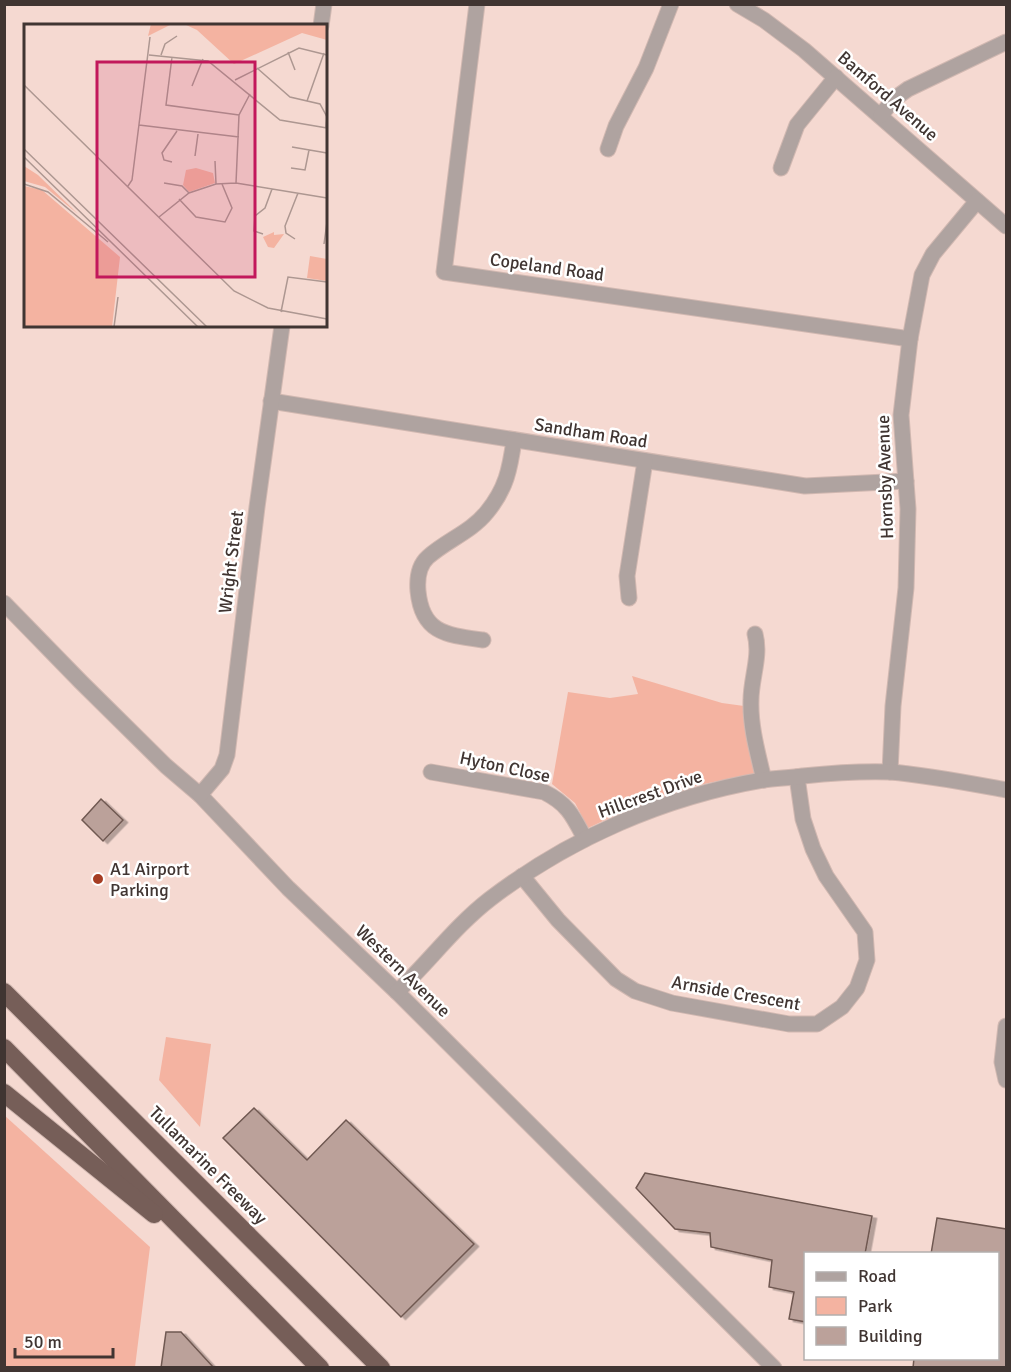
<svg xmlns="http://www.w3.org/2000/svg" width="1011" height="1372" font-family="Signika,sans-serif">
  <style>
    .green { fill: #f4b3a1 }
    .building { fill: #bba19a; stroke: #6f5851; stroke-width: 1.5; filter: url(#shadow) }
    .lines { fill: none; stroke-linecap: round; stroke-linejoin: round }
    .minor-casing { stroke: #d1b8b1; stroke-width: 17 }
    .highway-casing { stroke: #d1b8b1; stroke-width: 20 }
    .minor { stroke: #afa3a0; stroke-width: 15 }
    .highway { stroke: #765e58; stroke-width: 18 }
    .poi-dot { fill: #a63d23; stroke: #fff; stroke-width: 2 }
    .labels { text-anchor: middle; stroke-width: 5; stroke-linejoin: round; paint-order: stroke }
    .street-label { font-size: 18px; fill: #403532; stroke: #fff }
    .poi-label { font-size: 18px; fill: #403532; stroke: #fff; text-anchor: start }
    .inset-road { fill: none; stroke: #ad9791; stroke-width: 1.5 }
    .view { fill: #c2185b; fill-opacity: 0.15; stroke: #c2185b; stroke-width: 3 }
    .inset-edge { fill: none; stroke: #403532; stroke-width: 3 }
  </style>
  <defs>
    <filter id="shadow"><feDropShadow dx="4.5" dy="2.5" stdDeviation="0" flood-color="#0004"/></filter>
  </defs>
  <rect width="100%" height="100%" fill="#f5d9d1"/>
  <g class="green">
    <path d="M 632,676 L 722,703 L 744,706 L 744,723 L 756,774 C 715,781 673,789 634,806 C 619,813 604,821 588,828 L 575,803 L 552,784 L 568,692 L 610,698 L 638,694 Z"/>
    <polygon points="166,1037 211,1044 200,1127 159,1080"/>
    <polygon points="4,1115 150,1247 135,1367 5,1367"/>
  </g>
  <g class="building">
    <polygon points="101,799 123,820 103,841 82,820"/>
    <polygon points="254,1108 307,1160 346,1120 474,1244 401,1317 223,1138"/>
    <polygon points="645,1173 872,1216 865,1254 806,1254 806,1322 789,1319 794,1292 769,1287 772,1260 711,1247 710,1233 675,1229 636,1188"/>
    <polygon points="937,1218 1006,1229 1006,1368 913,1368 914,1358 998,1358 998,1254 931,1254"/>
    <polygon points="166,1332 181,1332 214,1368 161,1368"/>
  </g>
  <g class="lines">
    <defs>
      <g id="minor">
        <polyline points="477,4 444,272 910,339"/>
        <polyline points="737,4 764,20 804,50 1006,226"/>
        <polyline points="321,26 324,4"/>
        <polyline points="881,115 894,99 908,89 1006,42"/>
        <polyline points="608,149 616,126 646,68 671,4"/>
        <polyline points="781,168 797,125 836,77"/>
        <polyline points="271,401 805,486 906,481"/>
        <polyline points="629,598 627,576 645,461"/>
        <polyline points="4,603 81,682 166,766 200,795 288,888 397,992 774,1368"/>
        <path d="M 755,634 C 761,656 751,678 751,700 C 750,727 758,754 764,780"/>
        <path d="M 483,640 C 446,635 422,633 418,591 C 417,579 419,565 428,557 C 447,540 471,532 487,512 C 506,489 510,469 514,440"/>
        <path d="M 431,772 L 544,792 C 568,804 573,816 585,839"/>
        <polyline points="890,772 893,706 906,588 908,509 901,415 910,339 922,275 933,254 977,201"/>
        <polyline points="200,795 222,769 227,755 257,507 282,326"/>
        <polyline points="522,876 558,920 616,979 635,991 672,1003 789,1024 817,1024 842,1007 857,988 867,960 865,932 826,876 813,849 803,819 797,777"/>
        <path d="M 397,992 C 429,962 455,926 490,899 C 570,838 664,797 763,780 C 776,778 790,778 803,776 C 832,773 861,771 890,772 C 928,775 968,783 1006,790"/>
        <polyline points="1006,1026 1002,1062 1006,1080"/>
      </g>
      <g id="highway">
        <polyline points="4,992 381,1368"/>
        <polyline points="4,1048 320,1368"/>
        <polyline points="4,1093 154,1214"/>
      </g>
    </defs>
    <use href="#minor" class="minor-casing"/>
    <use href="#highway" class="highway-casing"/>
    <use href="#minor" class="minor"/>
    <use href="#highway" class="highway"/>
  </g>
  <circle class="poi-dot" cx="98" cy="879" r="6"/>
  <g class="labels">
    <g class="street-label">
      <text transform="translate(888 96) rotate(41)" y="6">Bamford Avenue</text>
      <text transform="translate(547 267) rotate(8)" y="6">Copeland Road</text>
      <text transform="translate(591 433) rotate(9)" y="6">Sandham Road</text>
      <text transform="translate(885 477) rotate(-92)" y="6">Hornsby Avenue</text>
      <text transform="translate(231 562) rotate(-83)" y="6">Wright Street</text>
      <text transform="translate(505 767) rotate(12)" y="6">Hyton Close</text>
      <text transform="translate(650 794) rotate(-20)" y="6">Hillcrest Drive</text>
      <text transform="translate(403 971) rotate(44)" y="6">Western Avenue</text>
      <text transform="translate(736 993) rotate(10)" y="6">Arnside Crescent</text>
      <text transform="translate(208 1165) rotate(45)" y="6">Tullamarine Freeway</text>
    </g>
    <g class="poi-label">
      <text x="110" y="875">A1 Airport<tspan x="110" dy="21">Parking</tspan></text>
    </g>
  </g>
  <g transform="translate(24 24)">
    <rect width="303" height="303" fill="#f5d9d1"/>
    <path d="M 127,0 L 303,0 L 303,16 L 278,9 L 210,40 L 173,6 L 160,0 L 146,1 L 124,12 ZM 0,142 L 14,151 L 54,190 L 21,163 L 0,157 ZM 172,144 L 189,149 L 191,159 L 165,168 L 159,161 L 162,146 ZM 0,162 L 18,166 L 96,233 L 88,303 L 0,303 ZM 250,208 L 250,211 L 260,210 L 250,224 L 244,223 L 239,213 ZM 286,232 L 303,235 L 303,257 L 283,254 Z" fill="#f4b3a1"/>
    <path class="inset-road" d="M 264,28 L 271,46M 125,31 L 184,37 L 256,96 L 303,104M 137,31 L 141,20 L 153,12M 148,33 L 142,81 L 215,91M 233,44 L 266,73 L 296,80 L 303,93 L 302,104M 211,56 L 275,24 L 303,31M 0,61 L 210,267 L 244,284 L 303,295M 168,62 L 179,35M 283,77 L 300,29M 115,101 L 215,113M 268,123 L 303,129M 0,125 L 183,303M 171,132 L 174,110M 0,133 L 174,303M 191,137 L 192,160M 148,138 L 140,136 L 138,129 L 153,107M 267,144 L 281,146 L 285,126M 140,159 L 158,162 L 165,169M 212,159 L 215,91 L 226,70M 0,160 L 24,168 L 84,218M 104,162 L 108,156 L 126,13M 155,175 L 172,193 L 201,198 L 208,184 L 198,160M 135,193 L 165,169 L 192,160 L 212,159 L 303,174M 239,210 L 230,207 L 231,192 L 241,184 L 248,165M 271,215 L 262,209 L 261,202 L 274,169M 300,220 L 303,198M 257,288 L 264,253 L 303,258M 90,303 L 94,273"/>
    <path class="view" d="M 73,38 L 231,38 L 231,253 L 73,253 Z"/>
    <rect width="303" height="303" class="inset-edge"/>
  </g>
  <rect width="1011" height="1372" fill="none" stroke="#403532" stroke-width="12"/>
  <rect x="804" y="1252" width="195" height="108" fill="#ffffff" stroke="#b3aead" stroke-width="1.5"/>
  <rect x="816" y="1272" width="30" height="9" fill="#afa3a0" stroke="#b3aead" stroke-width="1.5"/>
  <text x="858" y="1282" font-size="18" fill="#403532">Road</text>
  <rect x="816" y="1297" width="30" height="18" fill="#f4b3a1" stroke="#b3aead" stroke-width="1.5"/>
  <text x="858" y="1312" font-size="18" fill="#403532">Park</text>
  <rect x="816" y="1327" width="30" height="18" fill="#bba19a" stroke="#b3aead" stroke-width="1.5"/>
  <text x="858" y="1342" font-size="18" fill="#403532">Building</text>
  <path d="M15 1348v9h98v-9" fill="none" stroke="#403532" stroke-width="3"/>
  <text x="24" y="1348" font-size="18" fill="#403532" stroke="#ffffff" stroke-width="4.5" paint-order="stroke">50 m</text>
</svg>
